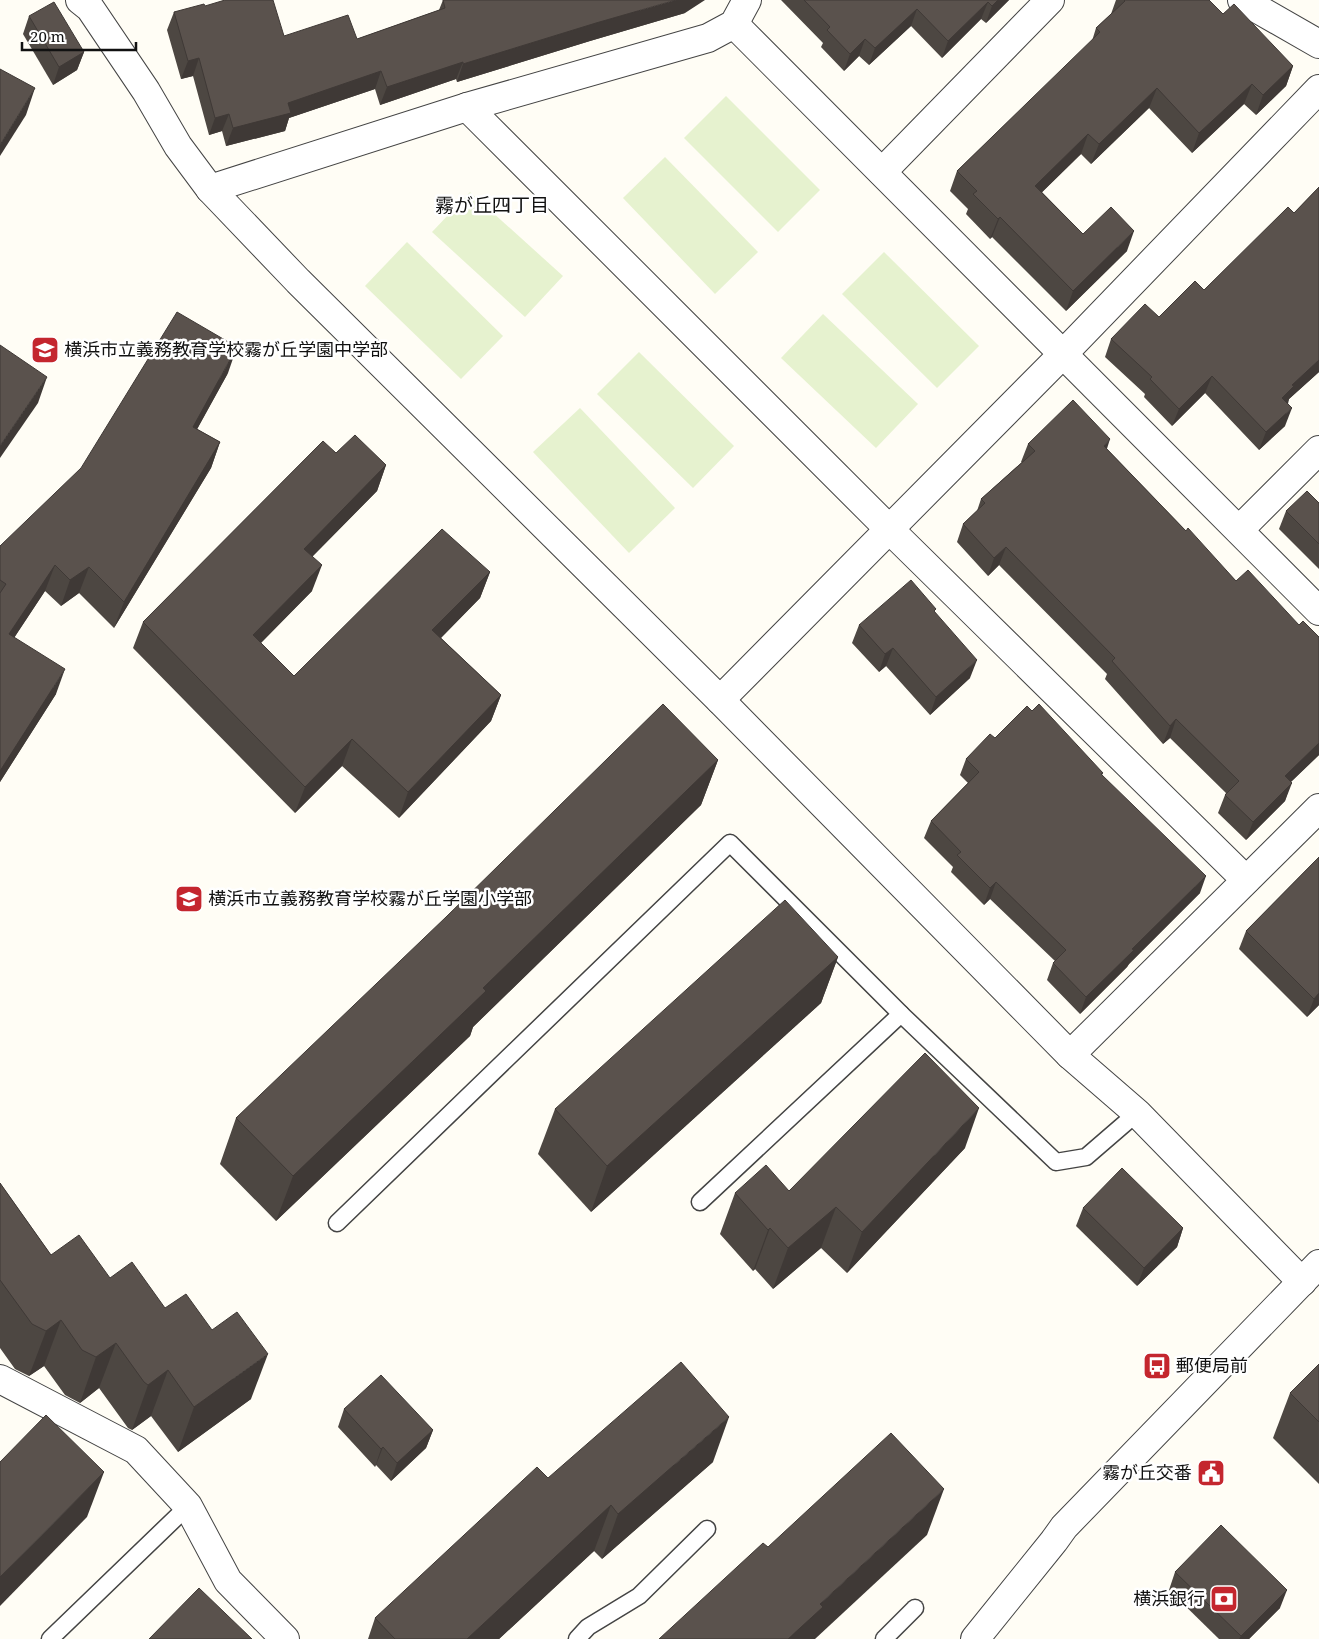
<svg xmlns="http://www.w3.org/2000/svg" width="1319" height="1639" font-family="'Noto Serif','Noto Sans JP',serif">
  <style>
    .pitch { fill: #e6f2cf }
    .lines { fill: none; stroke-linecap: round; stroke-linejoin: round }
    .service-casing { stroke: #444; stroke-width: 19 }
    .minor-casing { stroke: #444; stroke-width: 30 }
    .tertiary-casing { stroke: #444; stroke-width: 30 }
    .service { stroke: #fff; stroke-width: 16 }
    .minor { stroke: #fff; stroke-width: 28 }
    .tertiary { stroke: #fff; stroke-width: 28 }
    .wall { fill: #4d4742 }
    .shaded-wall { fill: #3f3936 }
    .building { fill: #5a524d; stroke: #3f3936 }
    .labels { text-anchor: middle; stroke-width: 5; stroke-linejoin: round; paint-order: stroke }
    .poi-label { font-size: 18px; fill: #111; stroke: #fff; text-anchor: start }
    .neighbourhood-label { font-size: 19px; fill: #111; stroke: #fff }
  </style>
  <rect width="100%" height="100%" fill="#fffdf5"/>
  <g class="pitch">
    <polygon points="726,96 820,190 778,232 684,138"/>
    <polygon points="665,157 758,252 715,294 623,198"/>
    <polygon points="470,192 563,276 525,317 432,232"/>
    <polygon points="407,242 503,336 461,379 365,286"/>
    <polygon points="884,252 979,346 937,388 842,294"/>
    <polygon points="823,314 918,404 876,448 781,358"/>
    <polygon points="639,352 734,446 693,488 597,394"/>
    <polygon points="580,408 675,508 629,553 533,452"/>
  </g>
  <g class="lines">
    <defs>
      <g id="service">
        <polyline points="700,1202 901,1014"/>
        <polyline points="337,1223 730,843 901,1014 1056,1162 1086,1157 1137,1113"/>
        <polyline points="50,1639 188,1506"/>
        <polyline points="577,1639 588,1627 639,1596 707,1529"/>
        <polyline points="884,1639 915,1608"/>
      </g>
      <g id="minor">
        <polyline points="1242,0 1319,44"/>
        <polyline points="734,24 1319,611"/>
        <polyline points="467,107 889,529 1246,880"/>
        <polyline points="882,172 1050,0"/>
        <polyline points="210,189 467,107 708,38 734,24 747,0"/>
        <polyline points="1239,530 1319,450"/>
        <polyline points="720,700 1062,355 1319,89"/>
        <polyline points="1070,1055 1319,808"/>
        <polyline points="0,1379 136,1450 188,1506 228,1581 285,1639"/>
      </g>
      <g id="tertiary">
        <polyline points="80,0 90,8 146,91 178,146 210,189 298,281 720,700 1070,1055 1137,1113 1302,1282"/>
        <polyline points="975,1639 1054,1541 1064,1527 1319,1264"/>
      </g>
    </defs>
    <use href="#service" class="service-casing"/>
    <use href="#minor" class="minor-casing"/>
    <use href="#tertiary" class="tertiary-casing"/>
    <use href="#service" class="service"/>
    <use href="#minor" class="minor"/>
    <use href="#tertiary" class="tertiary"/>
  </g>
  <g class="wall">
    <polygon points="443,0 685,13 590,41 457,82 456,79 380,105 375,89 289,118 285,131 226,146 222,131 209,135 193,76 181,79 167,30 174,12 205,6 284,36 357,39 439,10"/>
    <polygon points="781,0 1009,0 986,23 981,19 942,58 911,26 869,65 859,56 844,71 821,47 823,43"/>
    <polygon points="1116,0 1209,0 1223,14 1293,66 1286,86 1256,115 1244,104 1192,153 1149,108 1091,164 1081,154 1042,192 1083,234 1127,251 1066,311 992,237 990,239 966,214 968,209 950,191 957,171 1092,41 1096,28 1111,14"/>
    <polygon points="29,16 84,52 77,70 53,85 23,34"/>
    <polygon points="1319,187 1319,372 1289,399 1287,404 1285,426 1259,450 1205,393 1172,426 1144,397 1145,394 1105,357 1111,339 1159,317 1204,290 1294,213"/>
    <polygon points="228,373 197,429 220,442 211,468 114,628 79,593 61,606 45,591 14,638 56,694 0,782 0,546"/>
    <polygon points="1028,444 1107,449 1186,531 1236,581 1299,625 1319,637 1319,755 1291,782 1285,801 1246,840 1218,813 1225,795 1226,793 1170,738 1163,744 1105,679 1107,674 999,565 988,576 957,542 963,524 977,511 981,499 1022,462 1021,462"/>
    <polygon points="336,453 386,465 377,491 313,556 312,591 261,643 294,676 490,572 480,598 441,638 501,695 491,721 399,818 342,766 295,813 133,648 143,622"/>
    <polygon points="1319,503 1319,569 1279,529 1286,511"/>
    <polygon points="935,613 970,678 930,715 886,666 879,672 852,643 859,625"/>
    <polygon points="1032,711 1103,773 1102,775 1200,893 1129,964 1127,967 1080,1014 1047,980 1053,963 1055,961 990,899 984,905 951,872 953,867 924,838 931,821 968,783 960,775 966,759"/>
    <polygon points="718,760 701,805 473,1027 470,1036 276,1221 220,1164 236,1118"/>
    <polygon points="1319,857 1319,1005 1307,1017 1239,949 1246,931"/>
    <polygon points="838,957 821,1003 591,1212 538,1154 555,1109"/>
    <polygon points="965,1148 847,1273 821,1248 773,1289 755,1269 753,1271 720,1234 735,1193 789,1191"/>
    <polygon points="0,1183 51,1255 110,1278 165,1308 251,1399 178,1452 151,1416 132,1430 128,1428 99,1388 80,1403 65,1395 44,1366 29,1376 15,1369 0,1348"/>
    <polygon points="1083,1208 1183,1228 1177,1247 1137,1286 1076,1226"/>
    <polygon points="1319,1364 1319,1484 1273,1438 1290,1393"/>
    <polygon points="344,1409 433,1430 426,1448 391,1481 376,1465 375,1467 338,1427"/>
    <polygon points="713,1462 602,1559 594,1551 499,1639 368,1639 375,1618 548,1478"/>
    <polygon points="1175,1572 1280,1608 1249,1639 1219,1639 1169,1590"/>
  </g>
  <g class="shaded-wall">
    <polygon points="676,0 705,0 685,13 590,41 457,82 463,64 596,23"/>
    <polygon points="998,0 1009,0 986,23 992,6"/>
    <polygon points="988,2 981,19 942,58 948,41"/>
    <polygon points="917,9 911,26 869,65 875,48"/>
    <polygon points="865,39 859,56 844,71 850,54"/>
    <polygon points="84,52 77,70 53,85 59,67"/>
    <polygon points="199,58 193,76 181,79 188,61"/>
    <polygon points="463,62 456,79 380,105 387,87"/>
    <polygon points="1293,66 1286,86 1256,115 1263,95"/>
    <polygon points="381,71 375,89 289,118 285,131 226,146 233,128 288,103"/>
    <polygon points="1252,84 1244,104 1192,153 1199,133"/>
    <polygon points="35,88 26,115 0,156 0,145"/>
    <polygon points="1157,88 1149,108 1091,164 1099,144"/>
    <polygon points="229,114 222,131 209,135 215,118"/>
    <polygon points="1088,134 1081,154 1028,206 1035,186"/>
    <polygon points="1000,217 992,237 990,239 998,219"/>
    <polygon points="1134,231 1127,251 1066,311 1073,291"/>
    <polygon points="237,347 228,373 184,453 193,427"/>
    <polygon points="1319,360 1319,372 1289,399 1288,404 1282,398 1292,385"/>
    <polygon points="1212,376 1205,393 1172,426 1179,409"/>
    <polygon points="47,377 38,403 0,458 0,446"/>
    <polygon points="1292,408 1285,426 1259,450 1266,432"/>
    <polygon points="1110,439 1104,458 1104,446"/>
    <polygon points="220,442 211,468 114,628 124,602"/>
    <polygon points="386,465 377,491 294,575 304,549"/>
    <polygon points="1006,547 999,565 988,576 994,558"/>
    <polygon points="55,565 45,591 0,659 9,634"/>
    <polygon points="322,565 312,591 243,661 253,635"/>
    <polygon points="89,567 79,593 61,606 70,580"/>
    <polygon points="490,572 480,598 423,656 432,630"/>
    <polygon points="893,648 886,666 879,672 885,654"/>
    <polygon points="977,660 970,678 930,715 936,697"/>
    <polygon points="65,669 56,694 0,782 0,771"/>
    <polygon points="501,695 491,721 399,818 408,792"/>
    <polygon points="1176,719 1170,738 1163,744 1170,726"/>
    <polygon points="352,739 342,766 295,813 305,787"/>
    <polygon points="1319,743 1319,755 1278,794 1285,776"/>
    <polygon points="718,760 701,805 473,1027 470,1036 276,1221 293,1176 483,988"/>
    <polygon points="1292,783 1285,801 1246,840 1253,822"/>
    <polygon points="1206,876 1200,893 1129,964 1127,967 1080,1014 1086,997 1132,949"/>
    <polygon points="996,882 990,899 984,905 990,888"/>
    <polygon points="838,957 821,1003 591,1212 607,1166"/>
    <polygon points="1319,993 1319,1005 1307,1017 1314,999"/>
    <polygon points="979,1108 965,1148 847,1273 862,1232"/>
    <polygon points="836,1207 821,1248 773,1289 788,1248"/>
    <polygon points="770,1228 755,1269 753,1271 768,1230"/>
    <polygon points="1183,1228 1177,1247 1137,1286 1144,1268"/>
    <polygon points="61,1320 44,1366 29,1376 46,1331"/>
    <polygon points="116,1343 99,1388 80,1403 96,1357"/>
    <polygon points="268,1354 251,1399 178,1452 194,1407"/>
    <polygon points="168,1370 151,1416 132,1430 148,1385"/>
    <polygon points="729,1417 713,1462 602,1559 618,1514"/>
    <polygon points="433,1430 426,1448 391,1481 397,1463"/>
    <polygon points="383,1447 376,1465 375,1467 381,1449"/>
    <polygon points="104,1472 87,1517 0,1606 0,1577"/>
    <polygon points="944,1489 927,1535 815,1639 788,1639 820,1604"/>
    <polygon points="611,1505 594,1551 499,1639 467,1639"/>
    <polygon points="1287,1590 1280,1608 1249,1639 1239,1639 1241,1636"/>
  </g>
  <g class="building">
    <polygon points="225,0 273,0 284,36 348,15 357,39 445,8 443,0 676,0 596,23 463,64 463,62 387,87 381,71 288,103 291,113 233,128 229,114 215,118 199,58 188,61 174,12 204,4 205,6"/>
    <polygon points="804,0 998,0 992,6 988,2 948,41 917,9 875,48 865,39 850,54 827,30 830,27"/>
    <polygon points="1124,0 1209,0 1223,14 1234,4 1293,66 1263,95 1252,84 1199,133 1157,88 1099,144 1088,134 1035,186 1083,234 1111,207 1134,231 1073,291 1000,217 998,219 973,194 977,191 957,171 1100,32 1096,28 1125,1"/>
    <polygon points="54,2 84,52 59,67 29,16"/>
    <polygon points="0,69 35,88 0,145"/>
    <polygon points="1319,187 1319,360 1292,385 1294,386 1282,398 1292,408 1266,432 1212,376 1179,409 1150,379 1152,377 1111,339 1145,304 1159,317 1195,281 1204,290 1288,207 1294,213"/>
    <polygon points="177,312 237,347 193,427 220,442 124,602 89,567 70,580 55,565 9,634 65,669 0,771 0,593 6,584 0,580 0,546 81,468"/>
    <polygon points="0,345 47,377 0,446"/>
    <polygon points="1073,400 1110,439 1104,446 1186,531 1188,528 1236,581 1248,570 1299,625 1303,621 1319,637 1319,743 1285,776 1292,783 1253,822 1225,795 1239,781 1176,719 1170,726 1112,661 1115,658 1006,547 994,558 963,524 985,503 981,499 1035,451 1028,444"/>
    <polygon points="355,435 386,465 304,549 322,565 253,635 294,676 442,529 490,572 432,630 501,695 408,792 352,739 305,787 143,622 323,441 336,453"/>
    <polygon points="1307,491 1319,503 1319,544 1286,511"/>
    <polygon points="911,580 936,609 934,611 977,660 936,697 893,648 885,654 859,625"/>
    <polygon points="663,704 718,760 483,988 486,991 293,1176 236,1118 446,917"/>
    <polygon points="1039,704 1103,773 1101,774 1206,876 1132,949 1134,950 1086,997 1053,963 1066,950 996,882 990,888 957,855 961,852 931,821 979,772 966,759 990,734 995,738 1027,706 1032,711"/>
    <polygon points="1319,857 1319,993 1314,999 1246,931"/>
    <polygon points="785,900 838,957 607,1166 555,1109"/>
    <polygon points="925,1053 979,1108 862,1232 836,1207 788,1248 770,1228 768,1230 735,1193 766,1165 789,1191"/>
    <polygon points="1122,1168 1183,1228 1144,1268 1083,1208"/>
    <polygon points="0,1183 51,1255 79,1235 110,1278 132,1262 165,1308 186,1294 212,1330 237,1312 268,1354 194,1407 168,1370 148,1385 144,1382 116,1343 96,1357 82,1350 61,1320 46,1331 32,1324 0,1280"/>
    <polygon points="681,1362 729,1417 618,1514 611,1505 467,1639 395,1639 375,1618 537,1467 548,1478"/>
    <polygon points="1319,1364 1319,1422 1290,1393"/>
    <polygon points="381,1375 433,1430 397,1463 383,1447 381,1449 344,1409"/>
    <polygon points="46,1415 104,1472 0,1577 0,1462"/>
    <polygon points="891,1433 944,1489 820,1604 823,1607 788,1639 659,1639 763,1543 768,1547"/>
    <polygon points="1221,1525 1287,1590 1241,1636 1175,1572"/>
    <polygon points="199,1588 252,1639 149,1639"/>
  </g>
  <defs>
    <symbol id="school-square" viewBox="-11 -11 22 22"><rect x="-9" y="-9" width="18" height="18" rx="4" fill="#c4262e" stroke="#fff"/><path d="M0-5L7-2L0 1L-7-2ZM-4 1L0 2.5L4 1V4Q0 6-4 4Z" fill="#fff"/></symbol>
    <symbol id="bus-square" viewBox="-11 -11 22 22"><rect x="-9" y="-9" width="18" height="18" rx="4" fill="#c4262e" stroke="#fff"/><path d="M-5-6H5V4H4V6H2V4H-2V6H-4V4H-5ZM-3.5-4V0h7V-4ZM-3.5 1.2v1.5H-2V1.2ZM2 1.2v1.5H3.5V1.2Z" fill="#fff"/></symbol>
    <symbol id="civic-square" viewBox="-11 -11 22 22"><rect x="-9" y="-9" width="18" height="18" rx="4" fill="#c4262e" stroke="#fff"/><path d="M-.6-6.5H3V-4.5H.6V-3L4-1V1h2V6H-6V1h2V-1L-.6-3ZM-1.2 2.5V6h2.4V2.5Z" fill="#fff"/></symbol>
    <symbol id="bank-square" viewBox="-11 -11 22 22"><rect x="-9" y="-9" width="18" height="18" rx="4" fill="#c4262e" stroke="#fff"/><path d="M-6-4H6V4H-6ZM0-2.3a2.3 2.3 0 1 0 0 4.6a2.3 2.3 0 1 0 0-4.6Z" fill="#fff"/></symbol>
  </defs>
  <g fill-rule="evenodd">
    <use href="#school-square" x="29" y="334" width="32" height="32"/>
    <use href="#school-square" x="173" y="883" width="32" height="32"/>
    <use href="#bus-square" x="1141" y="1350" width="32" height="32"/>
    <use href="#civic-square" x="1195" y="1457" width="32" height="32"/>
    <use href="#bank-square" x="1208" y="1583" width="32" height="32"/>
  </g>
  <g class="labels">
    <g class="poi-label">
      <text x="64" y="356">横浜市立義務教育学校霧が丘学園中学部</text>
      <text x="208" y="905">横浜市立義務教育学校霧が丘学園小学部</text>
      <text x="1176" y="1372">郵便局前</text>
      <text x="1192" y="1479" text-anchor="end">霧が丘交番</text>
      <text x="1205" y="1605" text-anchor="end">横浜銀行</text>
    </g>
    <g class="neighbourhood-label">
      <text x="492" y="212">霧が丘四丁目</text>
    </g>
  </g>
  <path d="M22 42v8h114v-8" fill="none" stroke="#111111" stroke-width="2.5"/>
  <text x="30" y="42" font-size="15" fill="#111111" stroke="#ffffff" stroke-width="4" paint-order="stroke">20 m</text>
</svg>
